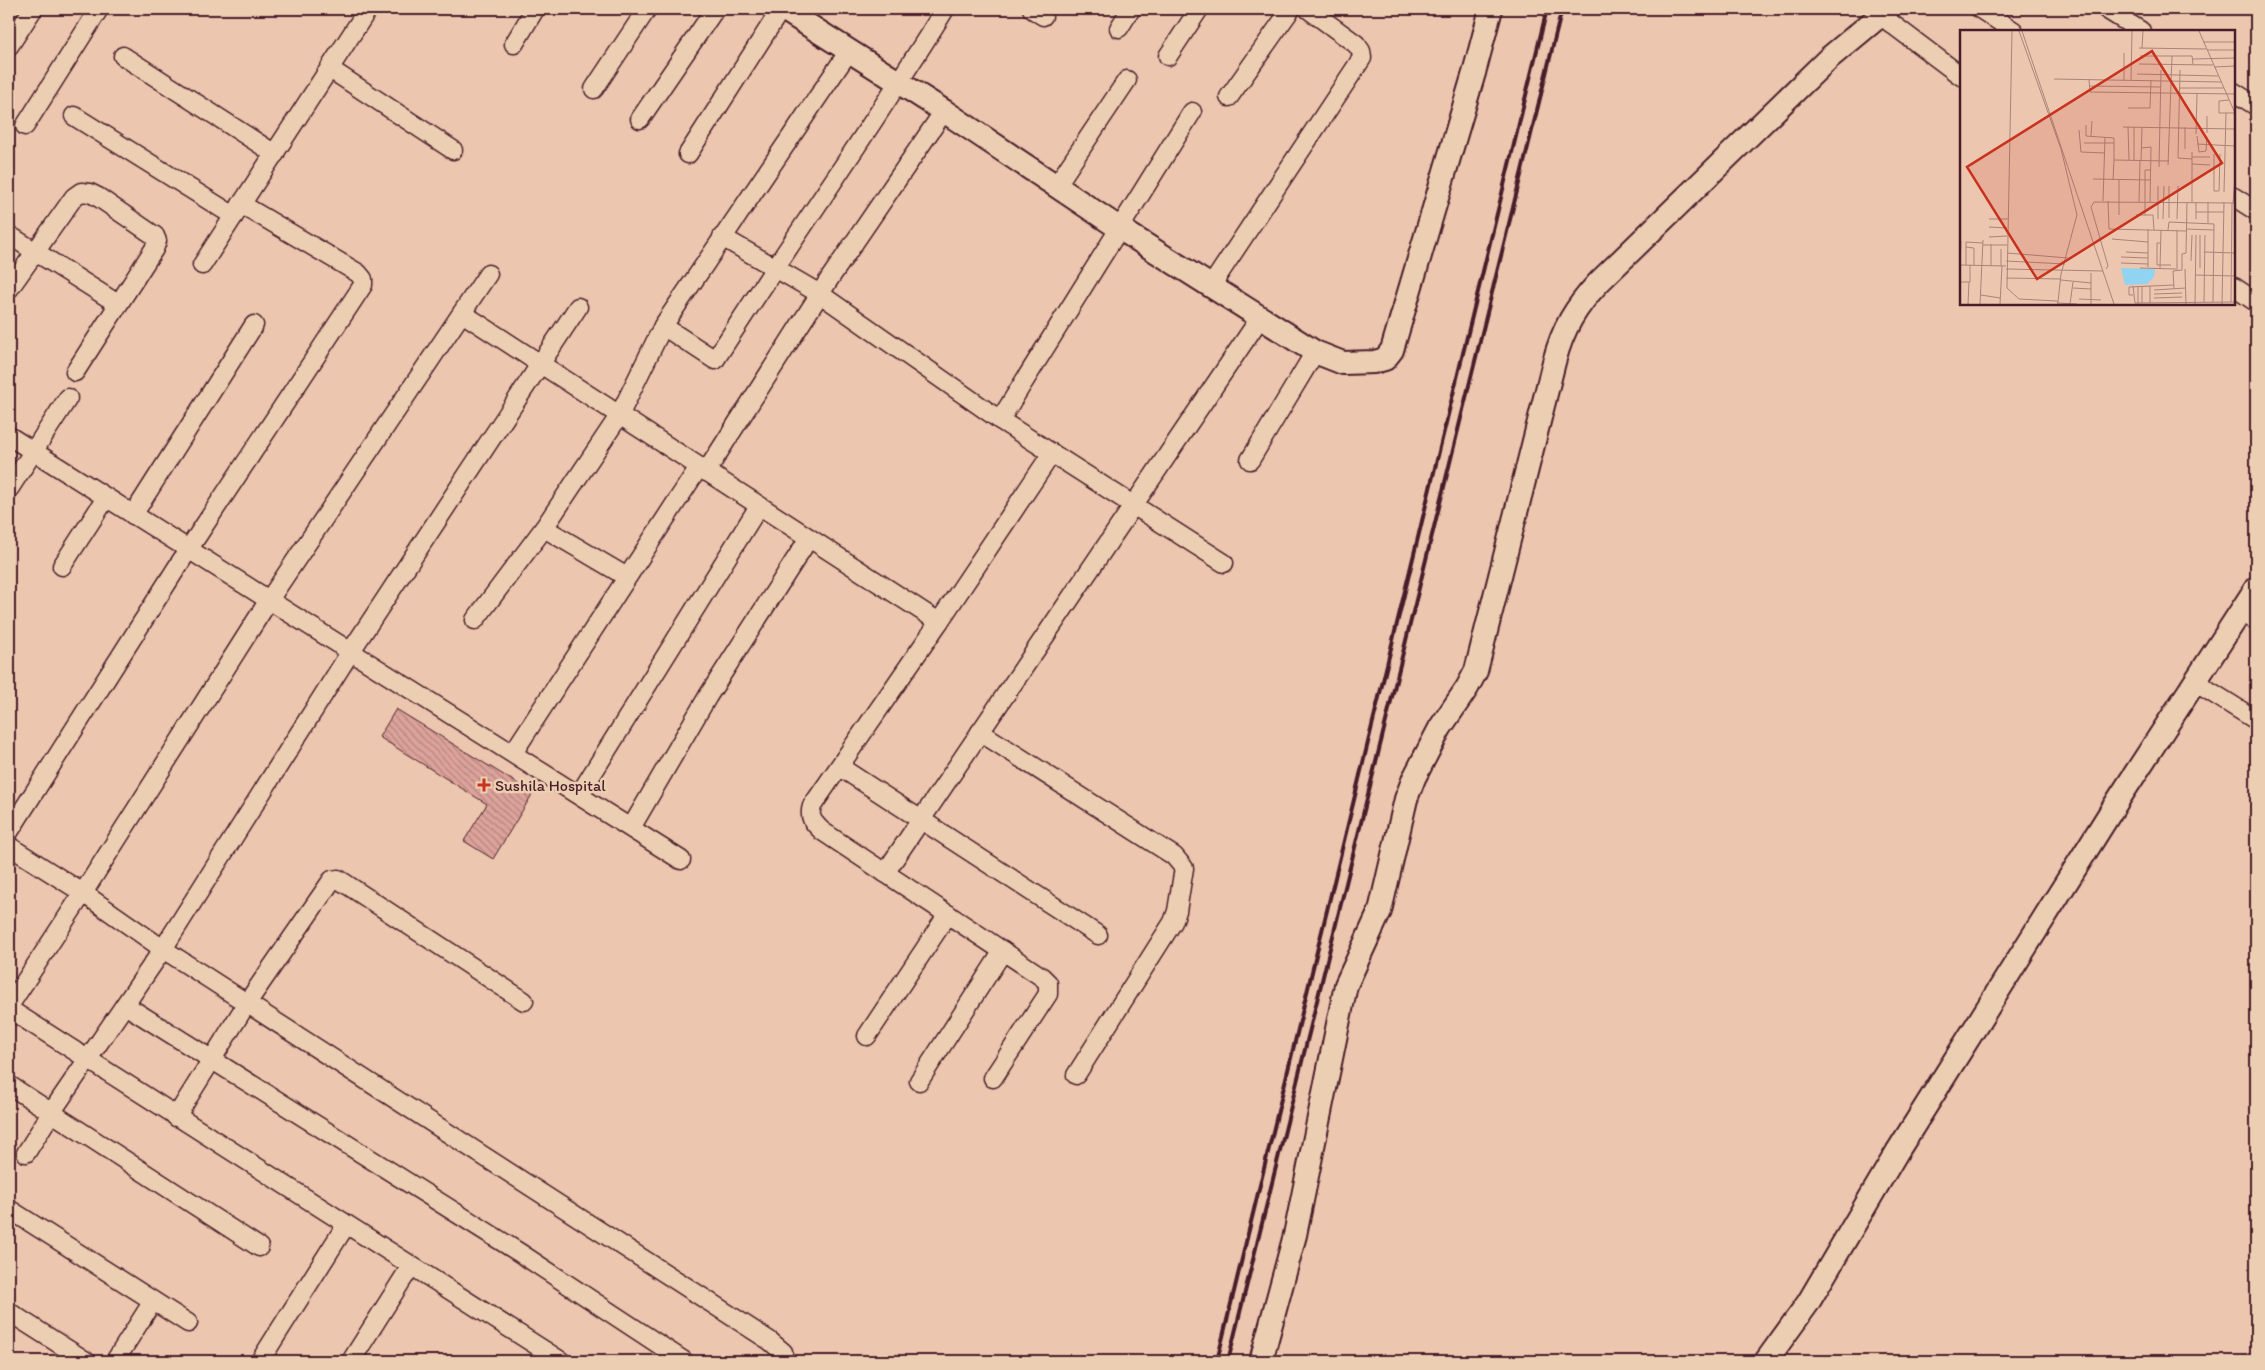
<svg xmlns="http://www.w3.org/2000/svg" width="2265" height="1370" font-family="Itim,sans-serif">
  <style>
    .building { fill: url(#building-back-hatch); stroke: #4a1f2b }
    .lines { fill: none; stroke-linecap: round; stroke-linejoin: round }
    .minor-casing { stroke: #4a1f2b; stroke-width: 21 }
    .tertiary-casing { stroke: #4a1f2b; stroke-width: 26 }
    .minor { stroke: #eccfb2; stroke-width: 18 }
    .tertiary { stroke: #eccfb2; stroke-width: 22 }
    .rail { stroke: #4a1f2b; stroke-width: 4 }
    .poi-dot { fill: #c8321e; stroke: #eccfb2; stroke-width: 2 }
    .labels { text-anchor: middle; stroke-width: 5; stroke-linejoin: round; paint-order: stroke }
    .poi-label { font-size: 16px; fill: #4a1f2b; stroke: #eccfb2; text-anchor: start }
    .inset-road { fill: none; stroke: #ab837a; stroke-width: 1 }
    .view { fill: #c8321e; fill-opacity: 0.15; stroke: #c8321e; stroke-width: 2.5 }
    .inset-edge { fill: none; stroke: #4a1f2b; stroke-width: 2.5 }
  </style>
  <defs>
    <pattern id="building-back-hatch" width="6" height="6" patternUnits="userSpaceOnUse" patternTransform="scale(1.25)"><rect width="6" height="6" fill="#dca39b"/><path d="M-1 5l2 2M0 0l6 6M5-1l2 2" fill="none" stroke="#b4847f"/></pattern>
  </defs>
  <rect width="100%" height="100%" fill="#ecc6af"/>
  <filter id="ink" filterUnits="userSpaceOnUse"><feTurbulence type="fractalNoise" baseFrequency=".02" numOctaves="2"/><feDisplacementMap in="SourceGraphic" scale="10" xChannelSelector="R" yChannelSelector="G"/><feConvolveMatrix kernelMatrix="1 2 1 2 8 2 1 2 1" color-interpolation-filters="sRGB"/></filter>
  <g filter="url(#ink)">
    <polygon class="building" points="396,709 533,793 493,859 464,841 487,804 379,737"/>
    <g class="lines">
      <defs>
        <g id="minor">
          <polyline points="1032,9 1043,16"/>
          <polyline points="1980,9 2014,31"/>
          <polyline points="2106,9 2141,31"/>
          <polyline points="1880,15 1961,76"/>
          <polyline points="1119,28 1131,9"/>
          <polyline points="514,44 535,9"/>
          <polyline points="9,46 33,9"/>
          <polyline points="123,56 275,154"/>
          <polyline points="1168,56 1199,9"/>
          <polyline points="330,69 453,150"/>
          <polyline points="594,89 647,9"/>
          <polyline points="2234,92 2256,106"/>
          <polyline points="1229,97 1291,9"/>
          <polyline points="74,116 234,216"/>
          <polyline points="640,119 715,9"/>
          <polyline points="25,126 99,9"/>
          <polyline points="688,154 781,9"/>
          <polyline points="1056,186 1127,80"/>
          <polyline points="2234,197 2256,211"/>
          <polyline points="9,235 118,304"/>
          <polyline points="722,237 820,294 1000,420 1224,563"/>
          <polyline points="202,265 368,9"/>
          <polyline points="1211,286 1362,58 1361,51 1356,44 1308,9"/>
          <polyline points="2234,287 2256,302"/>
          <polyline points="9,289 74,197 81,192 90,193 98,197 155,236 157,241 154,249 75,372"/>
          <polyline points="462,313 939,622 1052,453"/>
          <path d="M 663,326 L 715,360 C 790,242 872,128 945,9"/>
          <polyline points="1000,420 1192,112"/>
          <polyline points="9,436 681,860"/>
          <polyline points="1250,460 1315,352"/>
          <polyline points="706,472 830,278 944,111"/>
          <polyline points="9,489 68,398"/>
          <polyline points="133,515 254,325"/>
          <polyline points="62,566 106,498"/>
          <polyline points="627,577 544,528 619,416 663,326 849,51"/>
          <polyline points="2241,611 2256,621"/>
          <polyline points="475,620 544,528"/>
          <path d="M 939,622 L 812,806 C 808,818 814,823 822,831 L 1042,977 L 1048,983 L 1048,994 L 993,1078"/>
          <polyline points="2195,682 2256,720"/>
          <polyline points="980,732 1174,856 1184,868 1177,911 1173,922 1076,1075"/>
          <polyline points="513,753 699,467"/>
          <polyline points="840,767 1098,935"/>
          <polyline points="579,795 759,506"/>
          <polyline points="631,828 708,696 809,538"/>
          <polyline points="9,832 188,550 363,285 363,279 358,273 241,204"/>
          <polyline points="9,846 83,893 163,949 770,1341 783,1352 781,1361"/>
          <polyline points="885,873 1260,318"/>
          <polyline points="125,1005 520,1253 684,1361"/>
          <polyline points="9,1006 83,893 269,600 488,274"/>
          <polyline points="9,1009 561,1361"/>
          <polyline points="867,1036 948,914"/>
          <polyline points="919,1081 1003,951"/>
          <polyline points="9,1085 259,1247"/>
          <polyline points="176,1117 247,1003 332,880 338,879 346,884 524,1001"/>
          <polyline points="26,1153 51,1113 163,949 351,651 578,307"/>
          <polyline points="9,1209 188,1323"/>
          <polyline points="9,1312 86,1361"/>
          <polyline points="115,1361 153,1301"/>
          <polyline points="260,1361 346,1225"/>
          <polyline points="351,1361 411,1266"/>
        </g>
        <g id="tertiary">
          <polyline points="783,9 944,111 1119,228 1315,352 1343,363 1374,362 1385,359 1392,350 1474,73 1491,9"/>
          <path d="M 1261,1361 L 1295,1235 L 1346,985 L 1380,911 L 1406,799 L 1414,778 L 1440,728 L 1467,688 L 1476,671 L 1554,362 C 1563,328 1575,308 1599,282 L 1829,58 L 1888,9"/>
          <polyline points="1766,1361 1808,1303 1897,1152 2120,797 2256,588"/>
        </g>
      </defs>
      <use href="#minor" class="minor-casing"/>
      <use href="#tertiary" class="tertiary-casing"/>
      <use href="#minor" class="minor"/>
      <use href="#tertiary" class="tertiary"/>
      <g class="rail">
        <polyline points="1217,1361 1547,9"/>
        <polyline points="1228,1361 1562,9"/>
      </g>
    </g>
  </g>
  <path class="poi-dot" d="M481.5 777.5h5v5h5v5h-5v5h-5v-5h-5v-5h5z"/>
  <g class="labels">
    <g class="poi-label">
      <text x="495" y="791">Sushila Hospital</text>
    </g>
  </g>
  <g transform="translate(1960 30)">
    <rect width="275" height="275" fill="#ecc6af"/>
    <path d="M 161,238 L 195,239 L 194,247 L 187,254 L 165,255 Z" fill="#91d4f2"/>
    <path class="inset-road" d="M 52,1 L 47,258 L 59,269 L 97,271 L 98,274M 59,1 L 101,119 L 117,185 L 101,244 L 98,272M 62,1 L 154,274M 239,1 L 275,83M 243,12 L 275,12M 179,18 L 246,19M 182,18 L 183,1M 247,20 L 275,20M 180,26 L 232,26 L 233,34M 233,29 L 275,28M 179,34 L 253,35M 254,37 L 275,36M 220,40 L 218,128 L 232,129M 177,44 L 258,46M 94,49 L 261,52M 129,50 L 130,62 L 275,64M 164,50 L 164,23M 171,50 L 172,1M 129,56 L 201,57M 219,58 L 264,58M 269,70 L 259,71 L 259,83 L 275,83M 168,78 L 190,78 L 191,50M 126,95 L 126,106 L 154,108 L 154,130M 163,97 L 275,99M 168,97 L 169,130M 174,97 L 174,130M 119,100 L 121,122 L 145,123M 247,103 L 247,86M 236,104 L 237,64M 131,106 L 132,91M 237,106 L 239,122 L 246,121 L 247,107M 124,113 L 154,113M 237,114 L 275,116M 181,118 L 191,117 L 190,172M 225,119 L 225,97M 254,124 L 254,161 L 259,161 L 260,124M 232,127 L 250,127M 181,130 L 182,97M 232,134 L 250,135M 208,135 L 212,26M 199,137 L 201,40M 133,149 L 191,150M 153,150 L 154,130 L 209,131M 159,150 L 159,185M 264,162 L 266,83M 143,171 L 145,107M 148,171 L 149,199 L 226,201M 179,172 L 180,130M 232,172 L 232,122M 248,172 L 248,193M 273,173 L 275,148M 236,182 L 264,182M 176,185 L 193,185 L 194,200M 185,185 L 185,140 L 191,140M 209,188 L 209,156M 29,189 L 48,189M 198,189 L 198,156M 203,189 L 204,156M 217,189 L 218,156M 236,189 L 236,172M 29,197 L 47,198M 226,199 L 254,200M 208,200 L 209,192 L 254,194 L 253,272M 29,207 L 47,206M 152,209 L 188,212M 201,213 L 197,213 L 197,235 L 211,235M 23,215 L 47,215M 6,217 L 14,218 L 14,235M 166,222 L 188,223M 244,222 L 275,223M 47,223 L 108,228M 161,227 L 188,228M 46,231 L 105,234M 231,231 L 232,205M 161,233 L 188,234M 0,235 L 46,236M 0,235 L 1,211M 6,235 L 6,212 L 23,213M 31,236 L 31,214M 41,236 L 41,219M 188,237 L 188,199M 180,238 L 216,239M 200,238 L 201,200M 240,238 L 240,205M 46,239 L 143,241M 146,239 L 148,236 L 131,177 L 134,172 L 275,173M 225,239 L 226,274M 217,240 L 217,200M 131,243 L 131,274M 235,245 L 275,246M 46,248 L 101,249M 101,250 L 131,253M 0,252 L 10,252 L 10,235M 173,256 L 175,273 L 275,272M 178,256 L 178,274M 182,256 L 182,273M 190,256 L 190,273M 113,258 L 131,259M 214,259 L 213,241 L 222,240 L 222,224 L 226,223 L 227,172M 194,260 L 226,258M 194,264 L 222,263M 21,265 L 40,268M 173,265 L 169,265 L 169,257 L 214,255M 194,268 L 222,267M 119,269 L 141,270M 244,272 L 245,205M 271,272 L 272,173M 98,273 L 117,274M 8,274 L 9,252M 20,274 L 23,210M 40,274 L 42,236M 110,274 L 113,252M 235,274 L 236,205M 262,274 L 264,172"/>
    <path class="view" d="M 192,21 L 262,133 L 77,249 L 7,137 Z"/>
    <rect width="275" height="275" class="inset-edge"/>
  </g>
  <rect width="2265" height="1370" fill="none" stroke="#eccfb2" stroke-width="30"/>
  <rect x="15" y="15" width="2235" height="1340" fill="none" stroke="#4a1f2b" stroke-width="2" filter="url(#ink)"/>
</svg>
